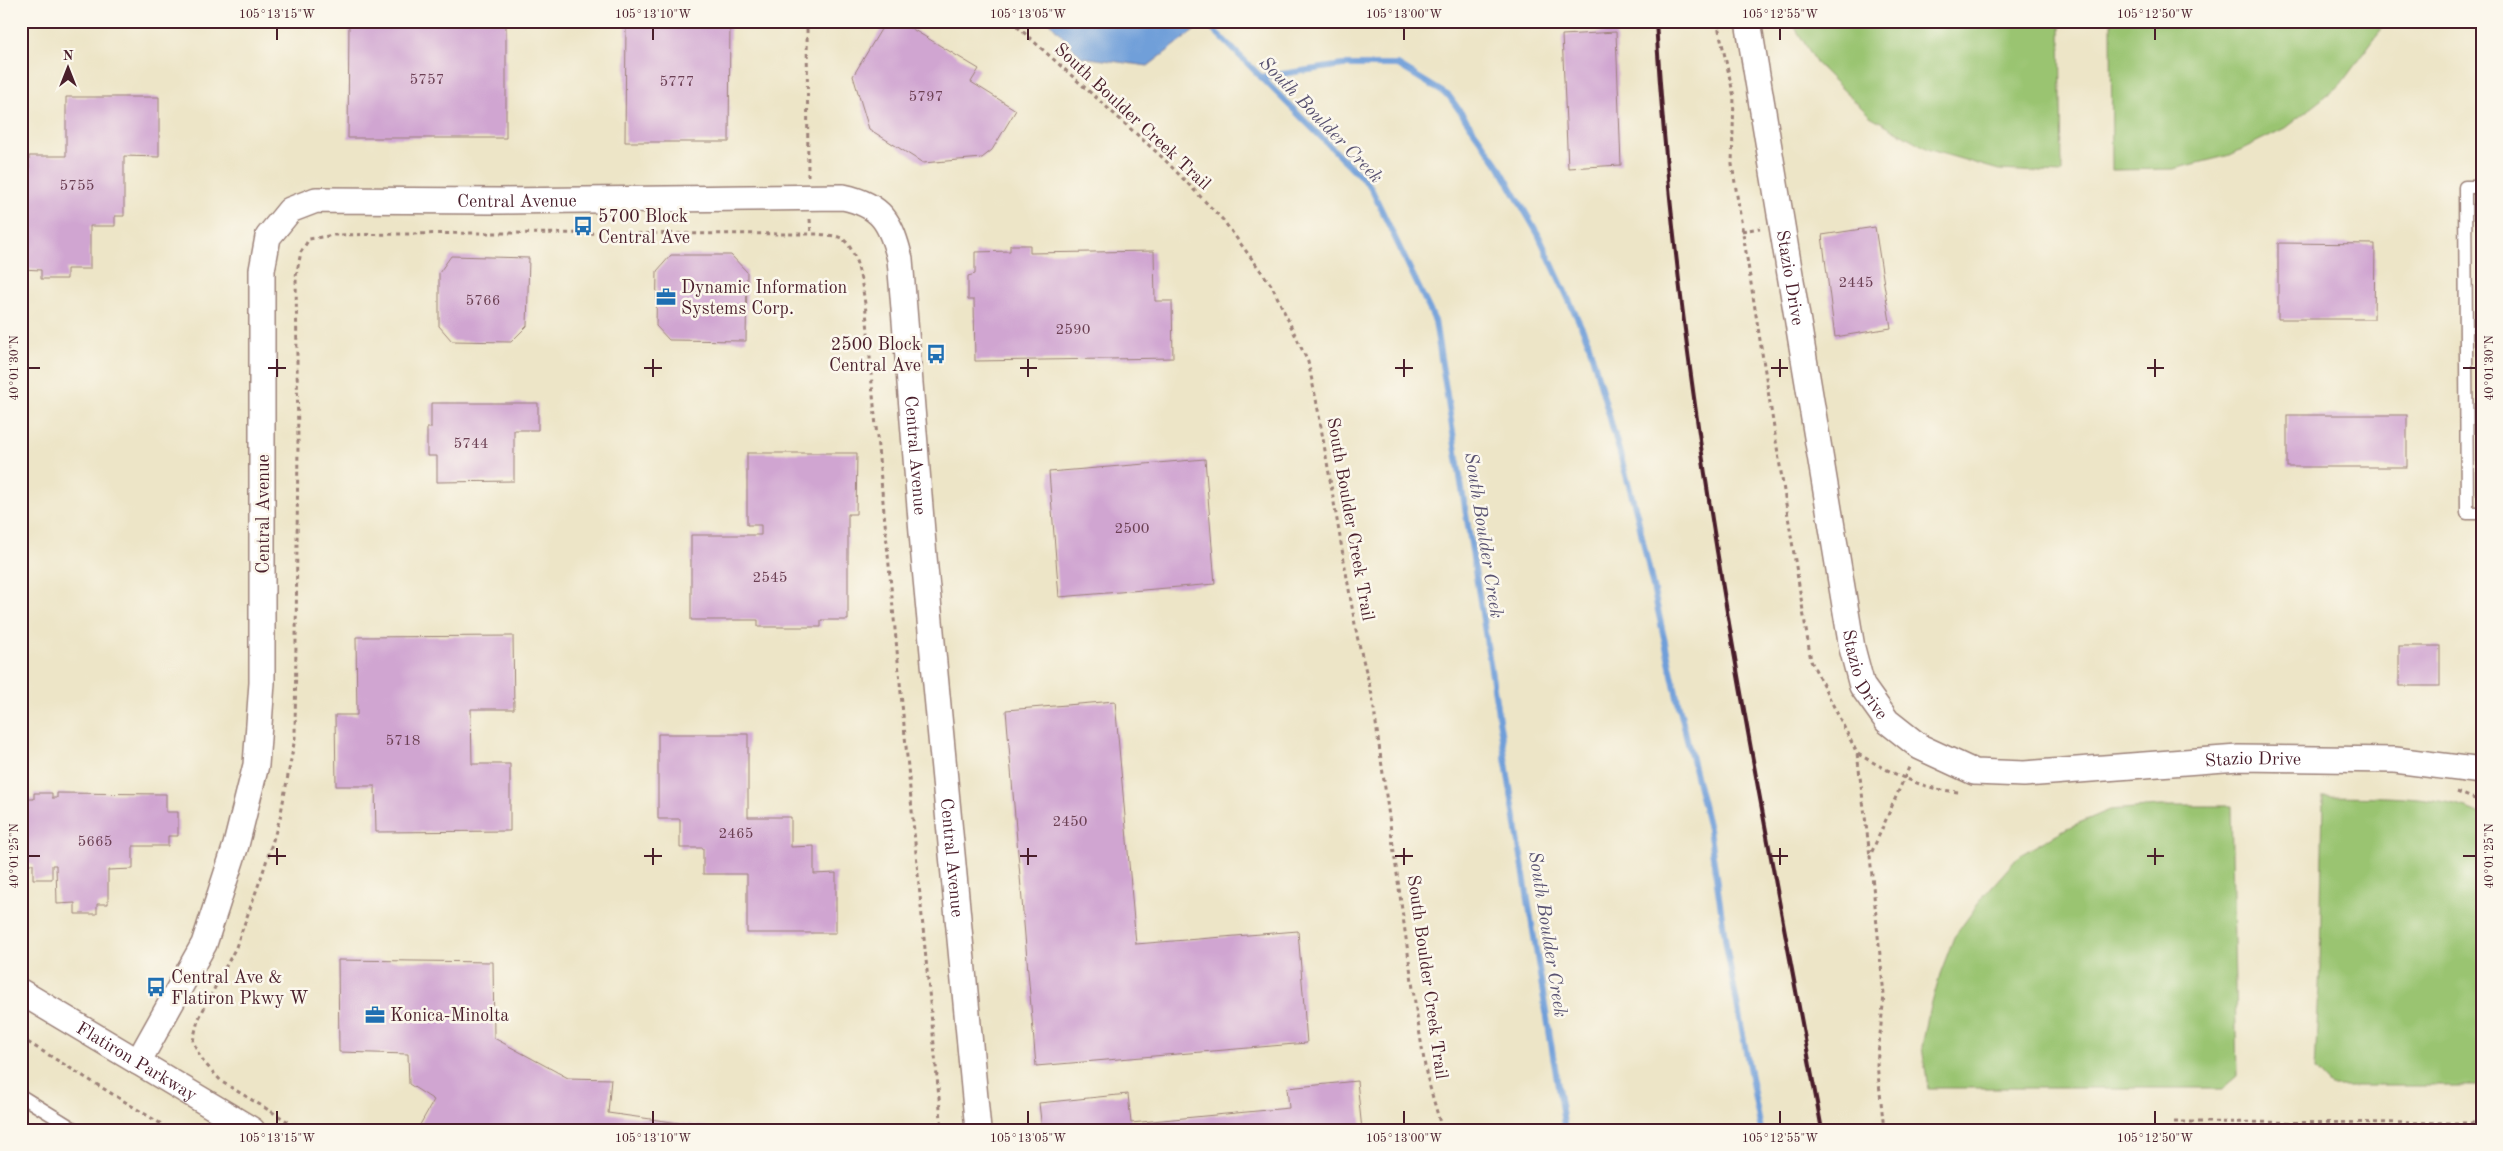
<svg xmlns="http://www.w3.org/2000/svg" width="2503" height="1151" font-family="'Old Standard TT',serif">
  <style>
    .green { fill: #9ac471; stroke: #72724e }
    .water { fill: #6f9fd9; stroke: #5c5f82 }
    .lines { fill: none; stroke-linecap: round; stroke-linejoin: round }
    .stream { stroke: #6f9fd9; stroke-width: 6 }
    .building { fill: #d0a5d1 }
    .service-casing { stroke: #9c8279; stroke-width: 15 }
    .minor-casing { stroke: #9c8279; stroke-width: 28 }
    .path { stroke: #9c8279; stroke-width: 3; stroke-dasharray: 4 4; stroke-linecap: butt }
    .service { stroke: #fff; stroke-width: 12 }
    .minor { stroke: #fff; stroke-width: 25 }
    .rail { stroke: #4a1f2b; stroke-width: 4 }
    .ticks { fill: none; stroke: #4a1f2b; stroke-width: 2 }
    .labels { text-anchor: middle; stroke-width: 5; stroke-linejoin: round; paint-order: stroke }
    .number-label { font-size: 15px; fill: #6c4054 }
    .street-label { font-size: 18px; fill: #4a1f2b; stroke: #fbf7ec }
    .poi-label { font-size: 18px; fill: #4a1f2b; stroke: #fbf7ec; text-anchor: start }
    .water-label { font-size: 19px; font-style: italic; fill: #595271; stroke: #fbf7ec }
    .neatline { fill: none; stroke: #4a1f2b; stroke-width: 2 }
    .ticks-label { font-size: 12px; text-anchor: middle; fill: #4a1f2b }
  </style>
  <rect width="100%" height="100%" fill="#fbf7ec"/>
  <filter id="ink" filterUnits="userSpaceOnUse"><feTurbulence type="fractalNoise" baseFrequency=".02" numOctaves="2"/><feDisplacementMap in="SourceGraphic" scale="10" xChannelSelector="R" yChannelSelector="G"/><feConvolveMatrix kernelMatrix="1 2 1 2 8 2 1 2 1" color-interpolation-filters="sRGB"/></filter>
  <filter id="wash" filterUnits="userSpaceOnUse"><feTurbulence type="fractalNoise" baseFrequency=".0096" numOctaves="4" result="noise"/><feDisplacementMap in="SourceGraphic" scale="20" xChannelSelector="R" yChannelSelector="G"/><feGaussianBlur stdDeviation="1.12" result="paint"/><feColorMatrix in="noise" values="0 0 0 0 0 0 0 0 0 0 0 0 0 0 0 0 0 1.4 0 .05"/><feComposite in="paint" operator="in"/></filter>
  <g filter="url(#wash)">
    <rect width="100%" height="100%" fill="#ede5c7"/>
    <g class="green">
      <polygon points="1791,21 2060,21 2062,173 1999,170 1930,150 1870,116 1818,65"/>
      <polygon points="2111,21 2387,21 2341,84 2285,128 2230,155 2174,169 2112,170"/>
      <path d="M 2323,796 C 2366,797 2445,794 2482,815 L 2482,1086 L 2330,1086 L 2315,1070 L 2320,966 Z"/>
      <polygon points="2159,806 2231,806 2237,1076 2223,1088 1928,1088 1922,1047 1927,1021 1940,974 1954,937 1986,893 2020,855 2067,828 2110,810"/>
    </g>
    <polygon class="water" points="1048,21 1207,21 1148,66 1082,57"/>
    <g class="lines">
      <g class="stream">
        <polyline points="1206,22 1370,186 1435,321 1565,1130"/>
        <polyline points="1261,77 1343,65 1398,65 1449,96 1497,163 1538,234 1588,341 1637,514 1678,702 1709,829 1727,951 1761,1130"/>
      </g>
    </g>
    <g id="blocks">
      <g class="building">
        <polygon points="349,21 506,21 506,138 348,138"/>
        <polygon points="626,21 730,21 729,142 625,142"/>
        <polygon points="886,21 899,21 979,69 971,82 1016,110 992,150 982,158 923,163 869,129 853,76"/>
        <polygon points="1616,32 1621,165 1568,168 1562,35"/>
        <polygon points="66,97 159,97 159,157 124,156 124,216 115,216 115,226 90,226 90,269 67,269 67,279 41,279 41,270 21,269 21,214 29,214 29,156 66,156"/>
        <polygon points="1875,227 1891,328 1835,337 1822,235"/>
        <polygon points="2278,243 2375,244 2374,319 2278,319"/>
        <polygon points="1010,245 1030,245 1030,253 1154,251 1155,301 1172,301 1173,358 975,361 974,300 968,300 968,276 975,274 975,252 1010,251"/>
        <polygon points="671,255 731,255 747,272 746,341 669,340 656,326 657,271"/>
        <polygon points="451,256 529,258 527,326 511,342 452,341 439,326 439,273"/>
        <polygon points="431,403 538,403 538,430 514,430 514,481 437,482 437,456 427,456 427,428 431,428"/>
        <rect x="2287" y="415" width="120" height="52"/>
        <polygon points="747,453 857,453 856,514 848,514 848,620 821,620 821,627 758,627 758,620 691,620 691,535 761,535 761,525 747,525"/>
        <polygon points="1205,459 1215,584 1059,597 1049,472"/>
        <polygon points="513,636 514,709 471,709 472,764 510,764 510,831 376,832 375,786 336,786 335,715 357,715 356,637"/>
        <rect x="2399" y="646" width="41" height="40"/>
        <polygon points="1115,701 1136,944 1298,931 1307,1043 1036,1066 1006,710"/>
        <polygon points="658,734 748,734 748,817 791,817 791,847 814,846 814,874 836,873 836,933 747,933 747,874 703,874 703,848 680,848 680,819 658,819"/>
        <polygon points="21,762 26,762 26,799 34,799 34,793 52,793 52,798 57,798 57,793 166,794 166,812 178,812 178,836 168,836 168,846 133,846 133,869 108,870 108,904 97,904 97,914 75,914 75,903 57,904 56,865 52,865 52,879 33,879 33,864 27,864 26,869 21,869"/>
        <polygon points="338,960 493,962 494,1038 568,1078 611,1079 608,1113 729,1130 417,1130 434,1100 409,1084 408,1054 339,1052"/>
        <polygon points="1357,1081 1362,1130 1042,1130 1039,1103 1128,1094 1131,1123 1289,1108 1287,1088"/>
      </g>
    </g>
  </g>
  <g filter="url(#ink)">
    <use href="#blocks" fill-opacity="0" stroke="#9c8279" stroke-width="1"/>
    <g class="lines">
      <defs>
        <g id="service">
          <polyline points="2482,187 2465,187 2467,513 2482,513"/>
          <polyline points="21,1096 76,1130"/>
        </g>
        <g id="minor">
          <path id="s1" d="M 1748,21 L 1852,648 L 1862,686 L 1887,721 L 1920,747 L 1974,772 L 2024,774 L 2238,758 L 2395,760 L 2482,771"/>
          <path id="s2" d="M 21,992 L 252,1130"/>
          <path id="s3" d="M 138,1062 L 204,944 L 236,845 L 256,765 L 262,683 L 262,270 L 268,237 L 290,210 L 316,200 L 500,201 L 843,197 C 882,205 891,223 900,259 L 924,557 L 978,1130"/>
        </g>
      </defs>
      <use href="#service" class="service-casing"/>
      <use href="#minor" class="minor-casing"/>
      <g class="path">
        <polyline points="807,21 808,176"/>
        <polyline points="1011,21 1163,158 1223,220 1272,286 1308,362 1317,404 1357,636 1372,695 1416,1010 1426,1073 1442,1130"/>
        <polyline points="1717,21 1734,97 1732,164 1811,661 1857,753 1870,856"/>
        <polyline points="810,219 811,234"/>
        <polyline points="1742,231 1760,228"/>
        <path d="M 1858,754 C 1890,772 1922,790 1960,792"/>
        <polyline points="2457,792 2482,802"/>
        <polyline points="21,1038 171,1130"/>
        <polyline points="2174,1122 2482,1123"/>
        <path d="M 302,1130 L 222,1082 L 201,1059 L 193,1041 L 198,1020 L 236,947 L 262,875 L 280,818 L 295,738 L 298,444 L 296,276 L 301,252 L 309,239 L 334,235 L 476,233 L 818,234 C 824,235 835,235 841,238 C 867,251 869,355 872,384 L 942,1130"/>
        <polyline points="1884,1130 1877,1064 1884,995 1870,856 1910,765"/>
      </g>
      <use href="#service" class="service"/>
      <use href="#minor" class="minor"/>
      <path class="rail" d="M 1656,21 C 1677,394 1754,763 1822,1130"/>
    </g>
  </g>
  <path class="ticks" d="M 277,28 L 277,40M 653,28 L 653,40M 1028,28 L 1028,40M 1404,28 L 1404,40M 1780,28 L 1780,40M 2155,28 L 2155,40M 277,359 L 277,377M 653,359 L 653,377M 1028,359 L 1028,377M 1404,359 L 1404,377M 1780,359 L 1780,377M 2155,359 L 2155,377M 28,368 L 40,368M 268,368 L 286,368M 644,368 L 662,368M 1020,368 L 1037,368M 1395,368 L 1413,368M 1771,368 L 1788,368M 2147,368 L 2164,368M 2463,368 L 2476,368M 277,848 L 277,865M 653,848 L 653,865M 1028,848 L 1028,865M 1404,848 L 1404,865M 1780,848 L 1780,865M 2155,848 L 2155,865M 28,856 L 40,856M 268,856 L 286,856M 644,856 L 662,856M 1020,856 L 1037,856M 1395,856 L 1413,856M 1771,856 L 1788,856M 2147,856 L 2164,856M 2463,856 L 2476,856M 277,1111 L 277,1124M 653,1111 L 653,1124M 1028,1111 L 1028,1124M 1404,1111 L 1404,1124M 1780,1111 L 1780,1124M 2155,1111 L 2155,1124"/>
  <defs>
    <symbol id="bus-bare" viewBox="-9 -9 18 18"><path d="M-5-6H5V4H4V6H2V4H-2V6H-4V4H-5ZM-3.5-4V0h7V-4ZM-3.5 1.2v1.5H-2V1.2ZM2 1.2v1.5H3.5V1.2Z" fill="#1f6fb2" stroke="#fbf7ec" stroke-width="2.5" paint-order="stroke"/></symbol>
    <symbol id="office-bare" viewBox="-9 -9 18 18"><path d="M-6-3h4V-5.5h4V-3h4V5H-6ZM-1-4.5V-3h2v-1.5ZM-6 0V1H6V0Z" fill="#1f6fb2" stroke="#fbf7ec" stroke-width="2.5" paint-order="stroke"/></symbol>
  </defs>
  <g fill-rule="evenodd">
    <use href="#bus-bare" x="569" y="212" width="28" height="28"/>
    <use href="#office-bare" x="652" y="283" width="28" height="28"/>
    <use href="#bus-bare" x="922" y="340" width="28" height="28"/>
    <use href="#bus-bare" x="142" y="973" width="28" height="28"/>
    <use href="#office-bare" x="361" y="1001" width="28" height="28"/>
  </g>
  <g class="labels">
    <g class="number-label">
      <text x="427" y="84">5757</text>
      <text x="677" y="86">5777</text>
      <text x="926" y="101">5797</text>
      <text x="77" y="190">5755</text>
      <text x="1856" y="287">2445</text>
      <text x="483" y="305">5766</text>
      <text x="1073" y="334">2590</text>
      <text x="471" y="448">5744</text>
      <text x="1132" y="533">2500</text>
      <text x="770" y="582">2545</text>
      <text x="403" y="745">5718</text>
      <text x="1070" y="826">2450</text>
      <text x="736" y="838">2465</text>
      <text x="95" y="846">5665</text>
    </g>
    <g class="street-label">
      <text transform="translate(1133 116) rotate(43)" y="6">South Boulder Creek Trail</text>
      <text dy="6" stroke="none"><textPath href="#s3" startOffset="1114">Central Avenue</textPath></text>
      <text dy="6" stroke="none"><textPath href="#s1" startOffset="260">Stazio Drive</textPath></text>
      <text dy="6" stroke="none"><textPath href="#s3" startOffset="1728">Central Avenue</textPath></text>
      <text transform="translate(263 514) rotate(-90)" y="6">Central Avenue</text>
      <text transform="translate(1351 519) rotate(80)" y="6">South Boulder Creek Trail</text>
      <text dy="6" stroke="none"><textPath href="#s1" startOffset="665">Stazio Drive</textPath></text>
      <text dy="6" stroke="none"><textPath href="#s1" startOffset="1099">Stazio Drive</textPath></text>
      <text dy="6" stroke="none"><textPath href="#s3" startOffset="2132">Central Avenue</textPath></text>
      <text transform="translate(1428 977) rotate(82)" y="6">South Boulder Creek Trail</text>
      <text dy="6" stroke="none"><textPath href="#s2" startOffset="135">Flatiron Parkway</textPath></text>
    </g>
    <g class="poi-label">
      <text x="598" y="222">5700 Block<tspan x="598" dy="21">Central Ave</tspan></text>
      <text x="681" y="293">Dynamic Information<tspan x="681" dy="21">Systems Corp.</tspan></text>
      <text x="921" y="350" text-anchor="end">2500 Block<tspan x="921" dy="21">Central Ave</tspan></text>
      <text x="171" y="983">Central Ave &amp;<tspan x="171" dy="21">Flatiron Pkwy W</tspan></text>
      <text x="390" y="1021">Konica-Minolta</text>
    </g>
    <g class="water-label">
      <text transform="translate(1322 119) rotate(46)" y="7">South Boulder Creek</text>
      <text transform="translate(1485 535) rotate(81)" y="7">South Boulder Creek</text>
      <text transform="translate(1549 934) rotate(81)" y="7">South Boulder Creek</text>
    </g>
  </g>
  <rect width="2503" height="1151" fill="none" stroke="#fbf7ec" stroke-width="55"/>
  <g transform="translate(68 68)" stroke="#fbf7ec" stroke-width="4" paint-order="stroke">
  <path d="M0-4L9 19L0 12L-9 19Z" fill="#4a1f2b"/>
  <text y="-8" font-size="14" font-weight="bold" text-anchor="middle" fill="#4a1f2b">N</text>
  </g>
  <rect x="28" y="28" width="2448" height="1096" class="neatline"/>
  <g class="ticks-label">
    <text x="277" y="18">105°13'15"W</text>
    <text x="653" y="18">105°13'10"W</text>
    <text x="1028" y="18">105°13'05"W</text>
    <text x="1404" y="18">105°13'00"W</text>
    <text x="1780" y="18">105°12'55"W</text>
    <text x="2155" y="18">105°12'50"W</text>
    <text transform="translate(14 368) rotate(-90)" y="4">40°01'30"N</text>
    <text transform="translate(2489 368) rotate(-90)" y="4">40°01'30"N</text>
    <text transform="translate(14 856) rotate(-90)" y="4">40°01'25"N</text>
    <text transform="translate(2489 856) rotate(-90)" y="4">40°01'25"N</text>
    <text x="277" y="1142">105°13'15"W</text>
    <text x="653" y="1142">105°13'10"W</text>
    <text x="1028" y="1142">105°13'05"W</text>
    <text x="1404" y="1142">105°13'00"W</text>
    <text x="1780" y="1142">105°12'55"W</text>
    <text x="2155" y="1142">105°12'50"W</text>
  </g>
</svg>
